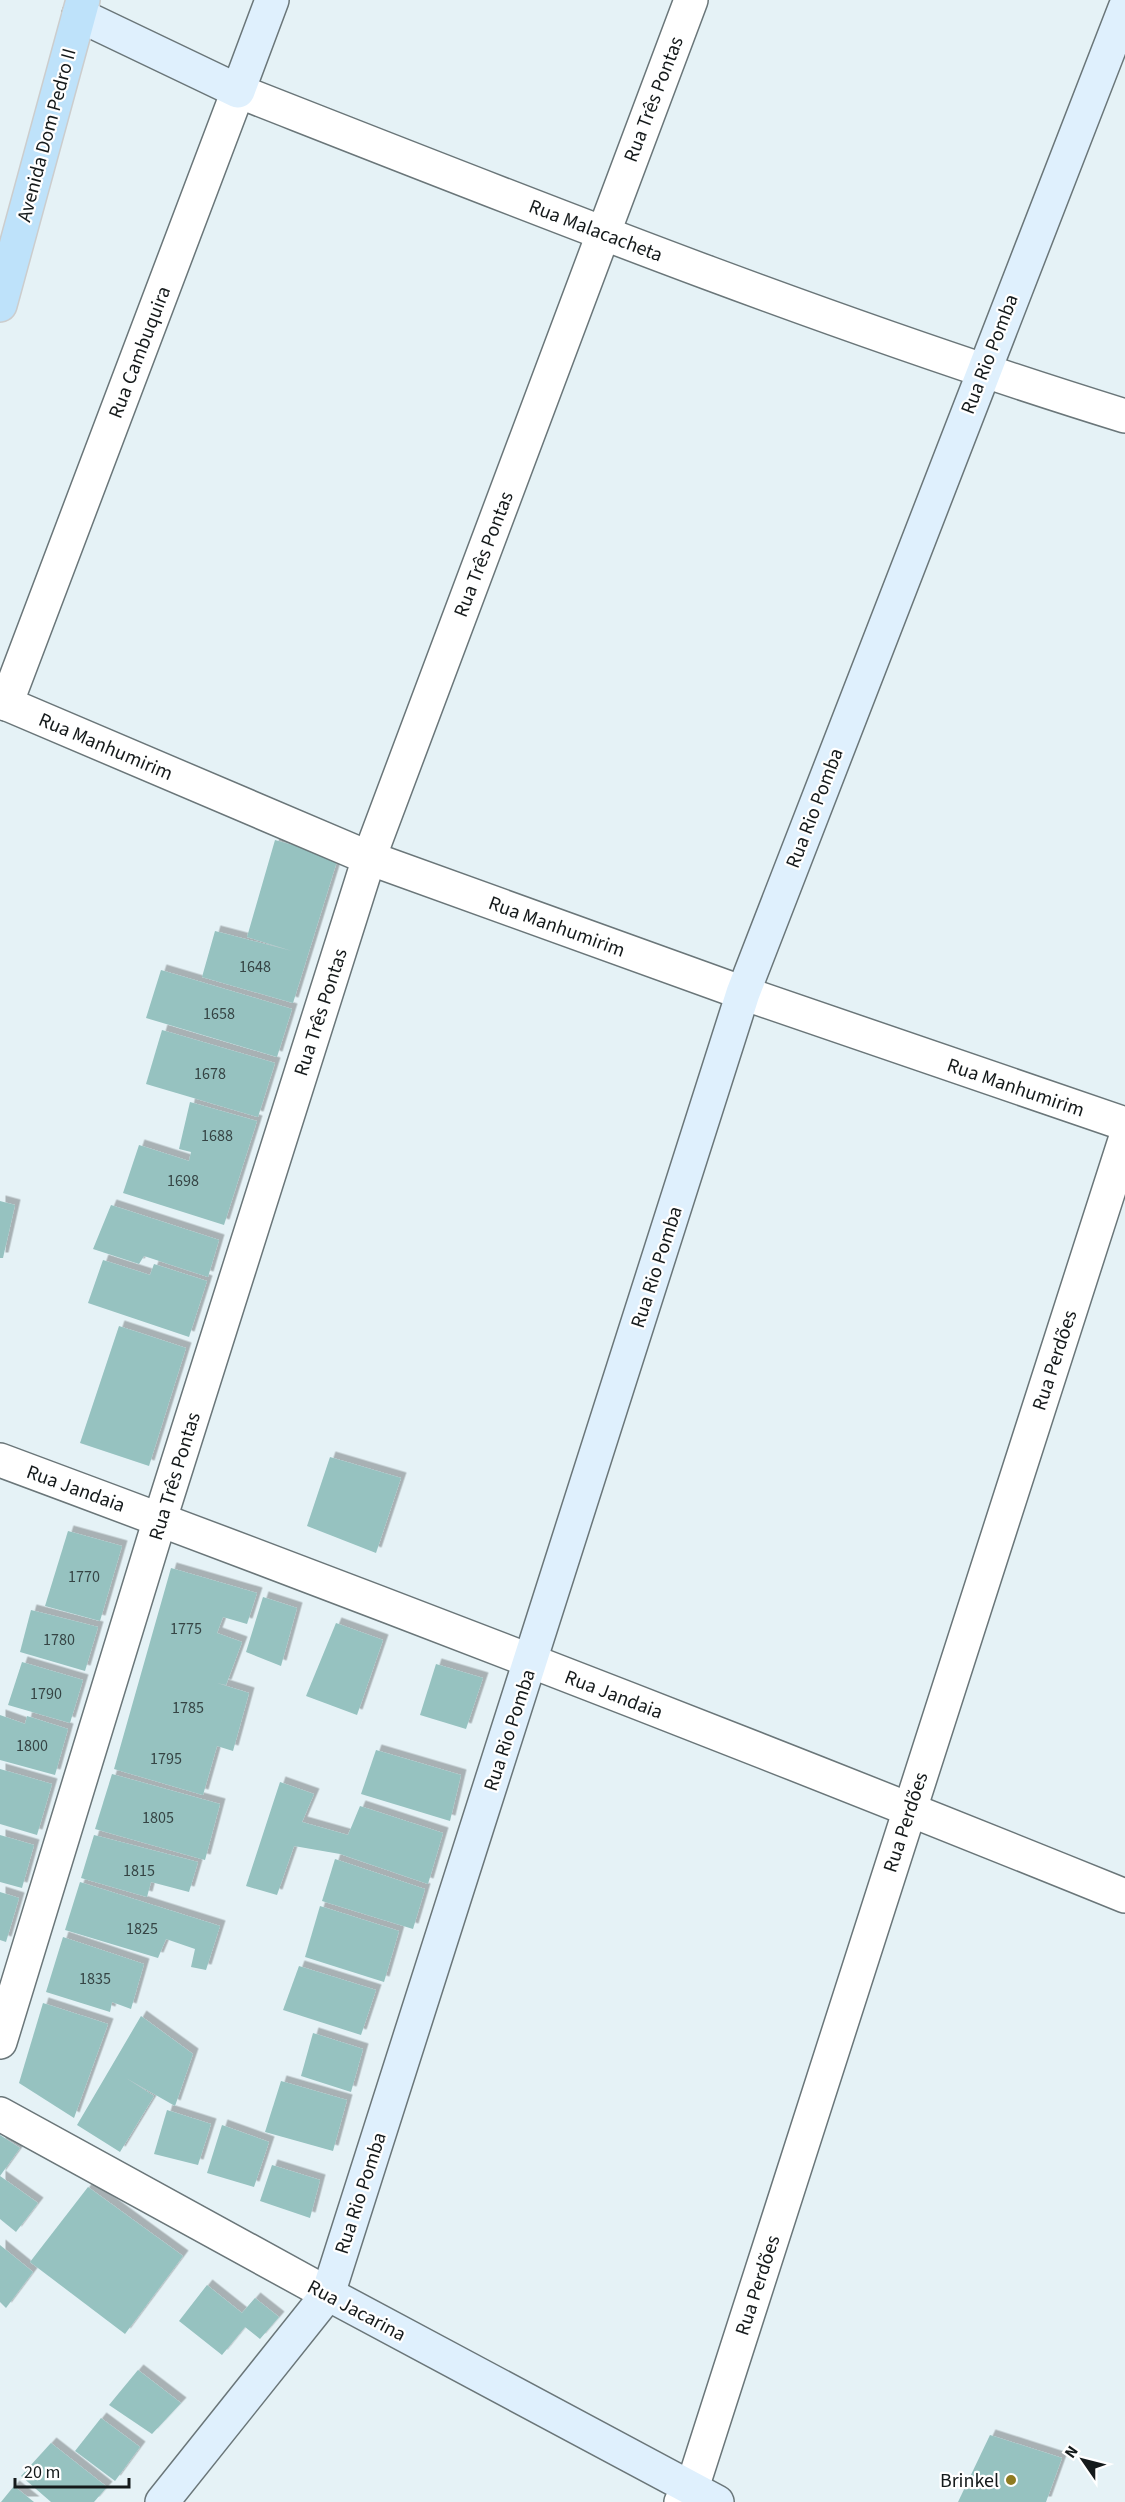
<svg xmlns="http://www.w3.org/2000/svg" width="1125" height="2502" font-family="'Source Sans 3',sans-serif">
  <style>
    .building { fill: #96c2c0; filter: url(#shadow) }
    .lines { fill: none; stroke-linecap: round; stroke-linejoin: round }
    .street-casing { stroke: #6a7679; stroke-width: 36 }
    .secondary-casing { stroke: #6a7679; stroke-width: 36 }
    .primary-casing { stroke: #cccdcd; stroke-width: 36 }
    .street { stroke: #fff; stroke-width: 33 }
    .secondary { stroke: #dff0fd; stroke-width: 33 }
    .primary { stroke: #bee2fa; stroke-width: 33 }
    .poi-dot { fill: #8f7b21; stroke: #fff; stroke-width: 2 }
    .labels { text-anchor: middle; stroke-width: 4.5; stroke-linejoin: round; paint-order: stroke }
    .number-label { font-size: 16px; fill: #354444 }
    .street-label { font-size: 20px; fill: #151a1b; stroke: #fff }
    .poi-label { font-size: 20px; fill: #151a1b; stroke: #fff; text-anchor: end }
  </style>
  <defs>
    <filter id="shadow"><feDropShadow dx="5.5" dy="-5.5" stdDeviation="0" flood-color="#0004"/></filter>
  </defs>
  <rect width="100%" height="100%" fill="#e5f2f6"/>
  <g class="building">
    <polygon points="275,840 338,858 293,1003 202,977 215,931 292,951 247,937"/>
    <polygon points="161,970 292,1009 277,1057 146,1018"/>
    <polygon points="162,1030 275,1063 258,1117 146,1084"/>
    <polygon points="190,1102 257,1121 224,1225 123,1193 139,1145 189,1161 191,1152 179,1149"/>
    <polygon points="0,1201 15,1205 3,1258 0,1258"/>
    <polygon points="111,1205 219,1240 208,1277 144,1256 139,1264 93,1249"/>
    <polygon points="103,1260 150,1275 154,1264 207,1281 189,1337 88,1303"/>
    <polygon points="119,1326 186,1348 149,1466 80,1443"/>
    <polygon points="330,1457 401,1478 376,1553 307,1526"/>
    <polygon points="68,1531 122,1546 100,1621 45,1606"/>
    <polygon points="171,1568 257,1593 247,1624 223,1617 217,1633 242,1642 226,1685 217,1683 249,1693 233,1751 217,1746 203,1795 114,1769"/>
    <polygon points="263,1597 297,1608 281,1666 246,1652"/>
    <polygon points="31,1610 98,1627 85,1671 20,1652"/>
    <polygon points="336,1623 383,1640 357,1715 306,1696"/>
    <polygon points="22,1662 83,1680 70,1723 8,1705"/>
    <polygon points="436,1664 483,1678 466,1729 420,1715"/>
    <polygon points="0,1715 25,1724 27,1716 68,1729 55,1775 0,1760"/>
    <polygon points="376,1750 461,1775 450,1821 361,1794"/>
    <polygon points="0,1769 52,1784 37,1835 0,1824"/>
    <polygon points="112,1774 220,1804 205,1860 95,1829"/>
    <polygon points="280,1782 314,1794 302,1822 348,1835 360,1806 443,1833 428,1884 340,1854 294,1846 277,1895 246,1886"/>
    <polygon points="0,1835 34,1845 22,1888 0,1882"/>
    <polygon points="94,1835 198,1862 189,1892 151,1882 147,1897 81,1878"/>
    <polygon points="335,1859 425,1889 413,1929 322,1901"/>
    <polygon points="80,1882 220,1926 206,1970 191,1967 195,1949 166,1939 158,1958 65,1930"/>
    <polygon points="0,1892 19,1898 6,1942 0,1940"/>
    <polygon points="320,1906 399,1931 384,1982 305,1957"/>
    <polygon points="63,1937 144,1964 131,2009 112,2002 110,2012 46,1992"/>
    <polygon points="299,1966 376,1990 361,2035 283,2010"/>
    <polygon points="43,2003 108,2024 74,2118 19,2083"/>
    <polygon points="141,2016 193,2054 175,2106 126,2078 154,2096 120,2152 77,2125"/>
    <polygon points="313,2033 363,2049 351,2092 301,2076"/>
    <polygon points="281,2081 347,2100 333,2151 265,2132"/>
    <polygon points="167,2110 211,2124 198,2165 154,2154"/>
    <polygon points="222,2125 269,2142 254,2187 207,2173"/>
    <polygon points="0,2135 20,2148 0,2176"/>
    <polygon points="272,2165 320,2180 310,2218 260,2201"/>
    <polygon points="0,2176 38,2203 16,2232 0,2219"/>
    <polygon points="88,2187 183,2256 125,2334 30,2262"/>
    <polygon points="0,2245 33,2272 6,2308 0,2302"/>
    <polygon points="207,2285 242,2313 255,2298 279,2317 260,2339 245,2327 222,2355 179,2321"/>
    <polygon points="138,2370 181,2403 152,2434 109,2405"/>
    <polygon points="101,2418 140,2447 115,2481 75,2451"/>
    <polygon points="990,2435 1062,2458 1046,2502 958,2502"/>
    <polygon points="51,2443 107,2487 94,2502 51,2502 21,2476"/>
    <polygon points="14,2486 34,2502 1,2502"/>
  </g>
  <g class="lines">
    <defs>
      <g id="street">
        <polyline points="0,701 369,858 743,993 1125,1124"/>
        <path d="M 6,704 L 238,91 C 531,206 824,323 1125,416"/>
        <path d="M 0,1460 C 377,1600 752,1745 1125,1896"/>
        <polyline points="0,2042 160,1519 369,858 691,0"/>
        <polyline points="0,2114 328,2294"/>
        <polyline points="681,2502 692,2488 1125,1140"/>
      </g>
      <g id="secondary">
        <polyline points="79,15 238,91 272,0"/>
        <polyline points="328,2294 717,2502"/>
        <polyline points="162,2502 328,2294 743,993 1125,8"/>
      </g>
      <polyline id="primary" points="0,305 83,0"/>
    </defs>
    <use href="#street" class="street-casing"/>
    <use href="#secondary" class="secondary-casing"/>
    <use href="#primary" class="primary-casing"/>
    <use href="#street" class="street"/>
    <use href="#secondary" class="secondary"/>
    <use href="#primary" class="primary"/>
  </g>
  <circle class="poi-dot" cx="1011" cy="2480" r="6"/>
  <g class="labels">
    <g class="number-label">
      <text x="255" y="972">1648</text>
      <text x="219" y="1019">1658</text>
      <text x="210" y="1079">1678</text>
      <text x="217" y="1141">1688</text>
      <text x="183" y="1186">1698</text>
      <text x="84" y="1582">1770</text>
      <text x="186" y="1634">1775</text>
      <text x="59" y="1645">1780</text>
      <text x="46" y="1699">1790</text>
      <text x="188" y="1713">1785</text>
      <text x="32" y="1751">1800</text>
      <text x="166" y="1764">1795</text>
      <text x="158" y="1823">1805</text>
      <text x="139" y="1876">1815</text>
      <text x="142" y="1934">1825</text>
      <text x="95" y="1984">1835</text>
    </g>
    <g class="street-label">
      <text transform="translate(653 99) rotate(-69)" y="7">Rua Três Pontas</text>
      <text transform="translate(46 135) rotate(-75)" y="7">Avenida Dom Pedro II</text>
      <text transform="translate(596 230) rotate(21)" y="7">Rua Malacacheta</text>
      <text transform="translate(139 352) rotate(-69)" y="7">Rua Cambuquira</text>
      <text transform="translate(989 354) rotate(-69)" y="7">Rua Rio Pomba</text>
      <text transform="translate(483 554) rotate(-69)" y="7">Rua Três Pontas</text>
      <text transform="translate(106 746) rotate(23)" y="7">Rua Manhumirim</text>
      <text transform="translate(814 808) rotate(-69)" y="7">Rua Rio Pomba</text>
      <text transform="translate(557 926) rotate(20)" y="7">Rua Manhumirim</text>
      <text transform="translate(320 1012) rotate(-72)" y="7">Rua Três Pontas</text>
      <text transform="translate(1016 1087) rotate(19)" y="7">Rua Manhumirim</text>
      <text transform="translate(656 1267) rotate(-72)" y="7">Rua Rio Pomba</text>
      <text transform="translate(1054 1360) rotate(-72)" y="7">Rua Perdões</text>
      <text transform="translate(174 1476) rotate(-73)" y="7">Rua Três Pontas</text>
      <text transform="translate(76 1488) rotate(20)" y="7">Rua Jandaia</text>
      <text transform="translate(614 1694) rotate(21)" y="7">Rua Jandaia</text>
      <text transform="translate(509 1730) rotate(-72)" y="7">Rua Rio Pomba</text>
      <text transform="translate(905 1822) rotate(-72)" y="7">Rua Perdões</text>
      <text transform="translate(360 2193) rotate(-72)" y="7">Rua Rio Pomba</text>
      <text transform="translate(757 2285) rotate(-72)" y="7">Rua Perdões</text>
      <text transform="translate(357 2310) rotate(28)" y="7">Rua Jacarina</text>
    </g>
    <g class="poi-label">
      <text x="999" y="2487">Brinkel</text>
    </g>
  </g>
  <g transform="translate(1083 2460) rotate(305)" stroke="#ffffff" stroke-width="4.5" paint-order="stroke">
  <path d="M0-4.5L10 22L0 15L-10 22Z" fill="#151a1b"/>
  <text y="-9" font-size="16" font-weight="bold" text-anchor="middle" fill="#151a1b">N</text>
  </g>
  <path d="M15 2478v9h114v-9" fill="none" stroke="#151a1b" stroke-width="3"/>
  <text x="24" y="2478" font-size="18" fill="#151a1b" stroke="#ffffff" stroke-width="4.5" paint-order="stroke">20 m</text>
</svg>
